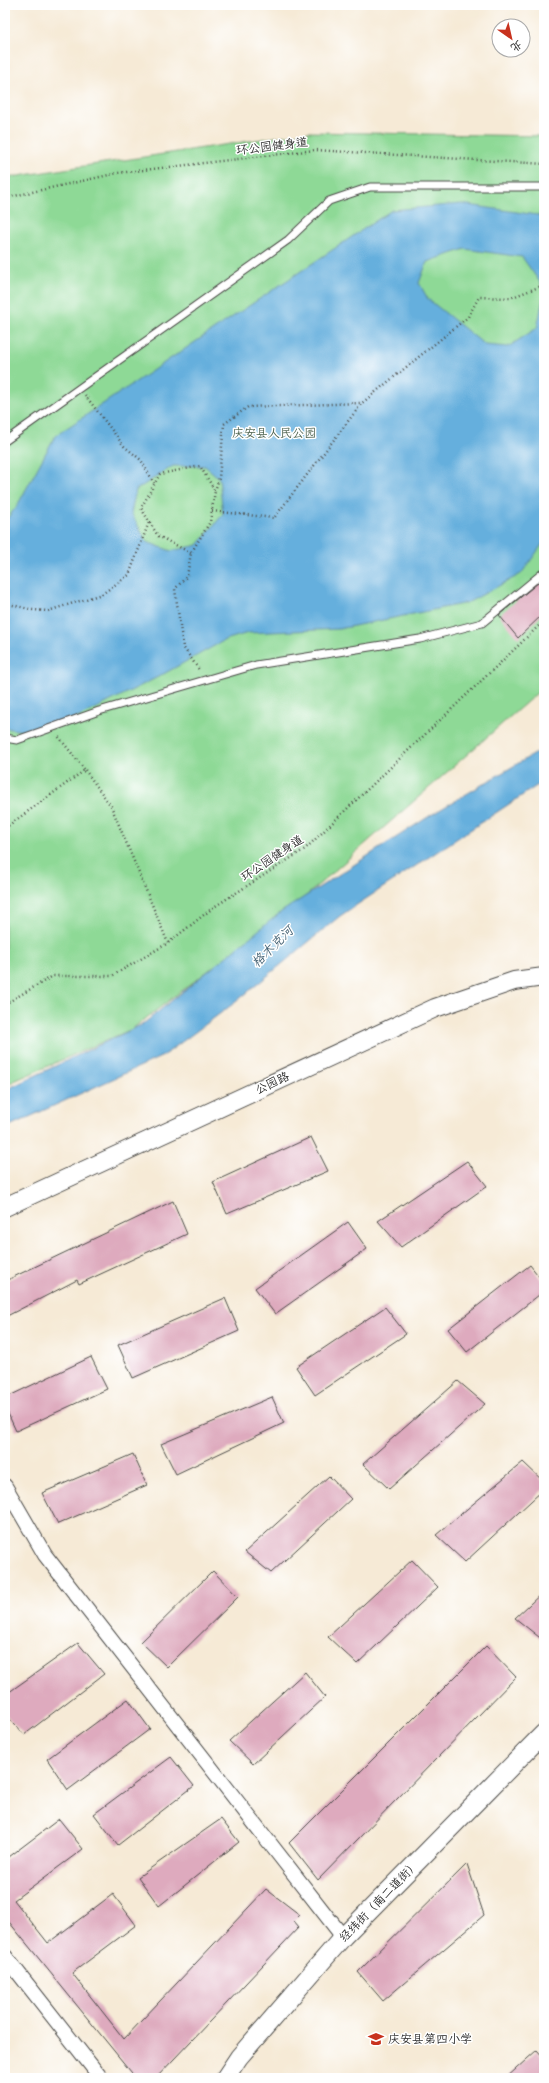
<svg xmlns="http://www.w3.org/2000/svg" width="549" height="2083" font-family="Pangolin,'LXGW WenKai TC',sans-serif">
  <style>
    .green { fill: #8ed996; stroke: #5c8260 }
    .water { fill: #65afdd; stroke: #486d84; fill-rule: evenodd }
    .building { fill: #deaabe }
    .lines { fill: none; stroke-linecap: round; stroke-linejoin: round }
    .service-casing { stroke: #494845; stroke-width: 9 }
    .minor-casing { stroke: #494845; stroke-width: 16 }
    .tertiary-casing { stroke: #494845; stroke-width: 20 }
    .path { stroke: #494845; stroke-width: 2.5; stroke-dasharray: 1 3; stroke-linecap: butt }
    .service { stroke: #fff; stroke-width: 7 }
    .minor { stroke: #fff; stroke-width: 14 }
    .tertiary { stroke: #fff; stroke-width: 18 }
    .labels { text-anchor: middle; stroke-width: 3; stroke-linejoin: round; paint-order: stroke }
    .street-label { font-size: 12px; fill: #2b2b2b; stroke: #fff }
    .park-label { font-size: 12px; fill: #495f4b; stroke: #fff }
    .poi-label { font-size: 12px; fill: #2b2b2b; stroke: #fff; text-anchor: start }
    .water-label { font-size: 13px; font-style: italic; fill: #426072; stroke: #fff }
  </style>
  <rect width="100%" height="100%" fill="#fff"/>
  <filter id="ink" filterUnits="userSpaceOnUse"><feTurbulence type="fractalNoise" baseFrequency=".025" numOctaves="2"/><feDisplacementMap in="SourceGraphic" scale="8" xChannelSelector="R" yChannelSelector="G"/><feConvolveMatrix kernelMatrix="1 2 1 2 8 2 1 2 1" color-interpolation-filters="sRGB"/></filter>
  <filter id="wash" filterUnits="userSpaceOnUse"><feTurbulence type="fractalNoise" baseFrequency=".012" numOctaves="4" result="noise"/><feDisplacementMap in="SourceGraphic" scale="16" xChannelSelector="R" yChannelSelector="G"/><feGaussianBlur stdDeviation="0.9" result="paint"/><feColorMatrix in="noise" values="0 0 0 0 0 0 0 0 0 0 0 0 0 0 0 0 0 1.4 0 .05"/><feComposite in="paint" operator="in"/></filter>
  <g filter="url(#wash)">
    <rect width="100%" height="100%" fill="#f6ead6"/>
    <polygon class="green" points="309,132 544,136 544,687 307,895 132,1029 5,1085 5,178"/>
    <g class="water">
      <path d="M 461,204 L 544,216 L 544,288 L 522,257 L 465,249 L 427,262 L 419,283 L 428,299 L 485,345 L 508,347 L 537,328 L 544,294 L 544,542 L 521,574 L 467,603 L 339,629 L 248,633 L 225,640 L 158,677 L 77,718 L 28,732 L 5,728 L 5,521 L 17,506 L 55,436 L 392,210 ZM 173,466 L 205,466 L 219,478 L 223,514 L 198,545 L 171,551 L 147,542 L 131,513 L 136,490 Z"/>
      <polygon points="544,748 544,781 340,916 237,1001 163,1056 5,1128 5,1090 143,1024 281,912 431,815"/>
    </g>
    <g id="blocks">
      <g class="building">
        <polygon points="544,578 544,613 518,638 499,615"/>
        <polygon points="311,1137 328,1171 227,1214 213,1182"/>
        <polygon points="467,1161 487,1186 401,1247 378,1221"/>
        <polygon points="173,1201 187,1234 79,1284 77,1280 5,1317 5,1281"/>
        <polygon points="348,1222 367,1249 275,1314 255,1288"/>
        <polygon points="530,1265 544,1283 544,1291 467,1352 448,1329"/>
        <polygon points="225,1298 239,1331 133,1378 118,1345"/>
        <polygon points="385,1307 406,1334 315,1395 296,1367"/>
        <polygon points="91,1357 107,1389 16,1431 5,1407 5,1398"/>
        <polygon points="458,1381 485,1404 389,1489 363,1464"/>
        <polygon points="272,1397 284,1423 176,1474 161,1444"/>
        <polygon points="133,1454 147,1485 58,1524 42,1493"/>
        <polygon points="523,1462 544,1482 544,1489 465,1562 436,1535"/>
        <polygon points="329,1476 351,1499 271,1573 245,1552"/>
        <polygon points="412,1560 438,1587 357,1664 328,1637"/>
        <polygon points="213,1571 238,1597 167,1667 141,1642"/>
        <polygon points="544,1591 544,1641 515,1618"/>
        <polygon points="78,1643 104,1674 24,1735 5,1714 5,1695"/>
        <polygon points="486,1646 516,1677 318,1880 289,1843"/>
        <polygon points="305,1672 325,1697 253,1764 229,1741"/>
        <polygon points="128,1699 150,1729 68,1790 47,1759"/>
        <polygon points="171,1757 194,1786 118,1845 94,1814"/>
        <polygon points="59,1819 83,1849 14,1900 48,1943 113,1894 136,1925 72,1973 124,2039 266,1889 300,1915 294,1921 299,1927 156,2078 136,2078 5,1917 5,1860"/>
        <polygon points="221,1819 239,1842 159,1906 138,1877"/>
        <polygon points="467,1864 484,1915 383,2001 358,1972"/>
        <polygon points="537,2050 544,2058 544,2078 506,2078"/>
      </g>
    </g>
  </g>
  <g filter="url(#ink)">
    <use href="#blocks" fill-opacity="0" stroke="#494845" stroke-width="1"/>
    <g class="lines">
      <defs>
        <g id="service">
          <polyline points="5,441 288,240 329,201 370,187 544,187"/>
          <polyline points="5,738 17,740 99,711 256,665 420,639 482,623 544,572"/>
        </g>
        <g id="minor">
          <polyline points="5,1486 45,1555 343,1937"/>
          <polyline points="5,1956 101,2078"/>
        </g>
        <g id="tertiary">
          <polyline points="5,1207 435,1008 514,981 544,977"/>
          <polyline points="225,2078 239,2057 343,1937 544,1733"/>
        </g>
      </defs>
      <use href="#service" class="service-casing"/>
      <use href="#minor" class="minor-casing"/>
      <use href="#tertiary" class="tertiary-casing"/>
      <g class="path">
        <polyline points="5,198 118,173 315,150 544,164"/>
        <polyline points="85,395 124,446 141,460 154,483"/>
        <polyline points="215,491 219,478 224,424 248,407 361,403"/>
        <polyline points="212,511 274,518 362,403 468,317 479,297 510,298 544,285"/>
        <polyline points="191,553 158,536 141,508 160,474 200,466 215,491 210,522 191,553 187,576 175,589 183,647 200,671"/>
        <polyline points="5,603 33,610 48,611 102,594 129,575 149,522"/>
        <polyline points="85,770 111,806 168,943"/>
        <polyline points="5,828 85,770 58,736"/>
        <polyline points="5,1004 53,976 112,976 168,943 214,907 305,849 544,621"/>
      </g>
      <use href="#service" class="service"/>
      <use href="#minor" class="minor"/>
      <use href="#tertiary" class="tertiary"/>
    </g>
  </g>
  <defs>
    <symbol id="school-bare" viewBox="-9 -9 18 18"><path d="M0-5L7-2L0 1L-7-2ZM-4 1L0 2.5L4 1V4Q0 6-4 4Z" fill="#c8321e" stroke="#fff" stroke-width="2.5" paint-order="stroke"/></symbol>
  </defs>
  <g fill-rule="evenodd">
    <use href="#school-bare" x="365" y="2028" width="22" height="22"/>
  </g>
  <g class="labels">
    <g class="street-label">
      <text transform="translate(272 146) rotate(-7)" y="4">环公园健身道</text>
      <text transform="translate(272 858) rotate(-34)" y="4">环公园健身道</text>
      <text transform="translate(272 1083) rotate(-25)" y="4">公园路</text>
      <text transform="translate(379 1901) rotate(-46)" y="4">经纬街（南二道街）</text>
    </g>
    <g class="park-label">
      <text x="274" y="437">庆安县人民公园</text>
    </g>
    <g class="poi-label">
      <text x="388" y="2043">庆安县第四小学</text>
    </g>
    <g class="water-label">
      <text transform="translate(272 946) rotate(-44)" y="5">格木克河</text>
    </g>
  </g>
  <rect width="549" height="2083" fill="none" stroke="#fff" stroke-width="20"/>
  <g transform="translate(511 38) rotate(146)"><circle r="19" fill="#ffffff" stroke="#aaaaaa"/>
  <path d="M0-3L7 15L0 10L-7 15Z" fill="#c8321e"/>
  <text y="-6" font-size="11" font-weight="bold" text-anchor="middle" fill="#2b2b2b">北</text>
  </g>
</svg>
